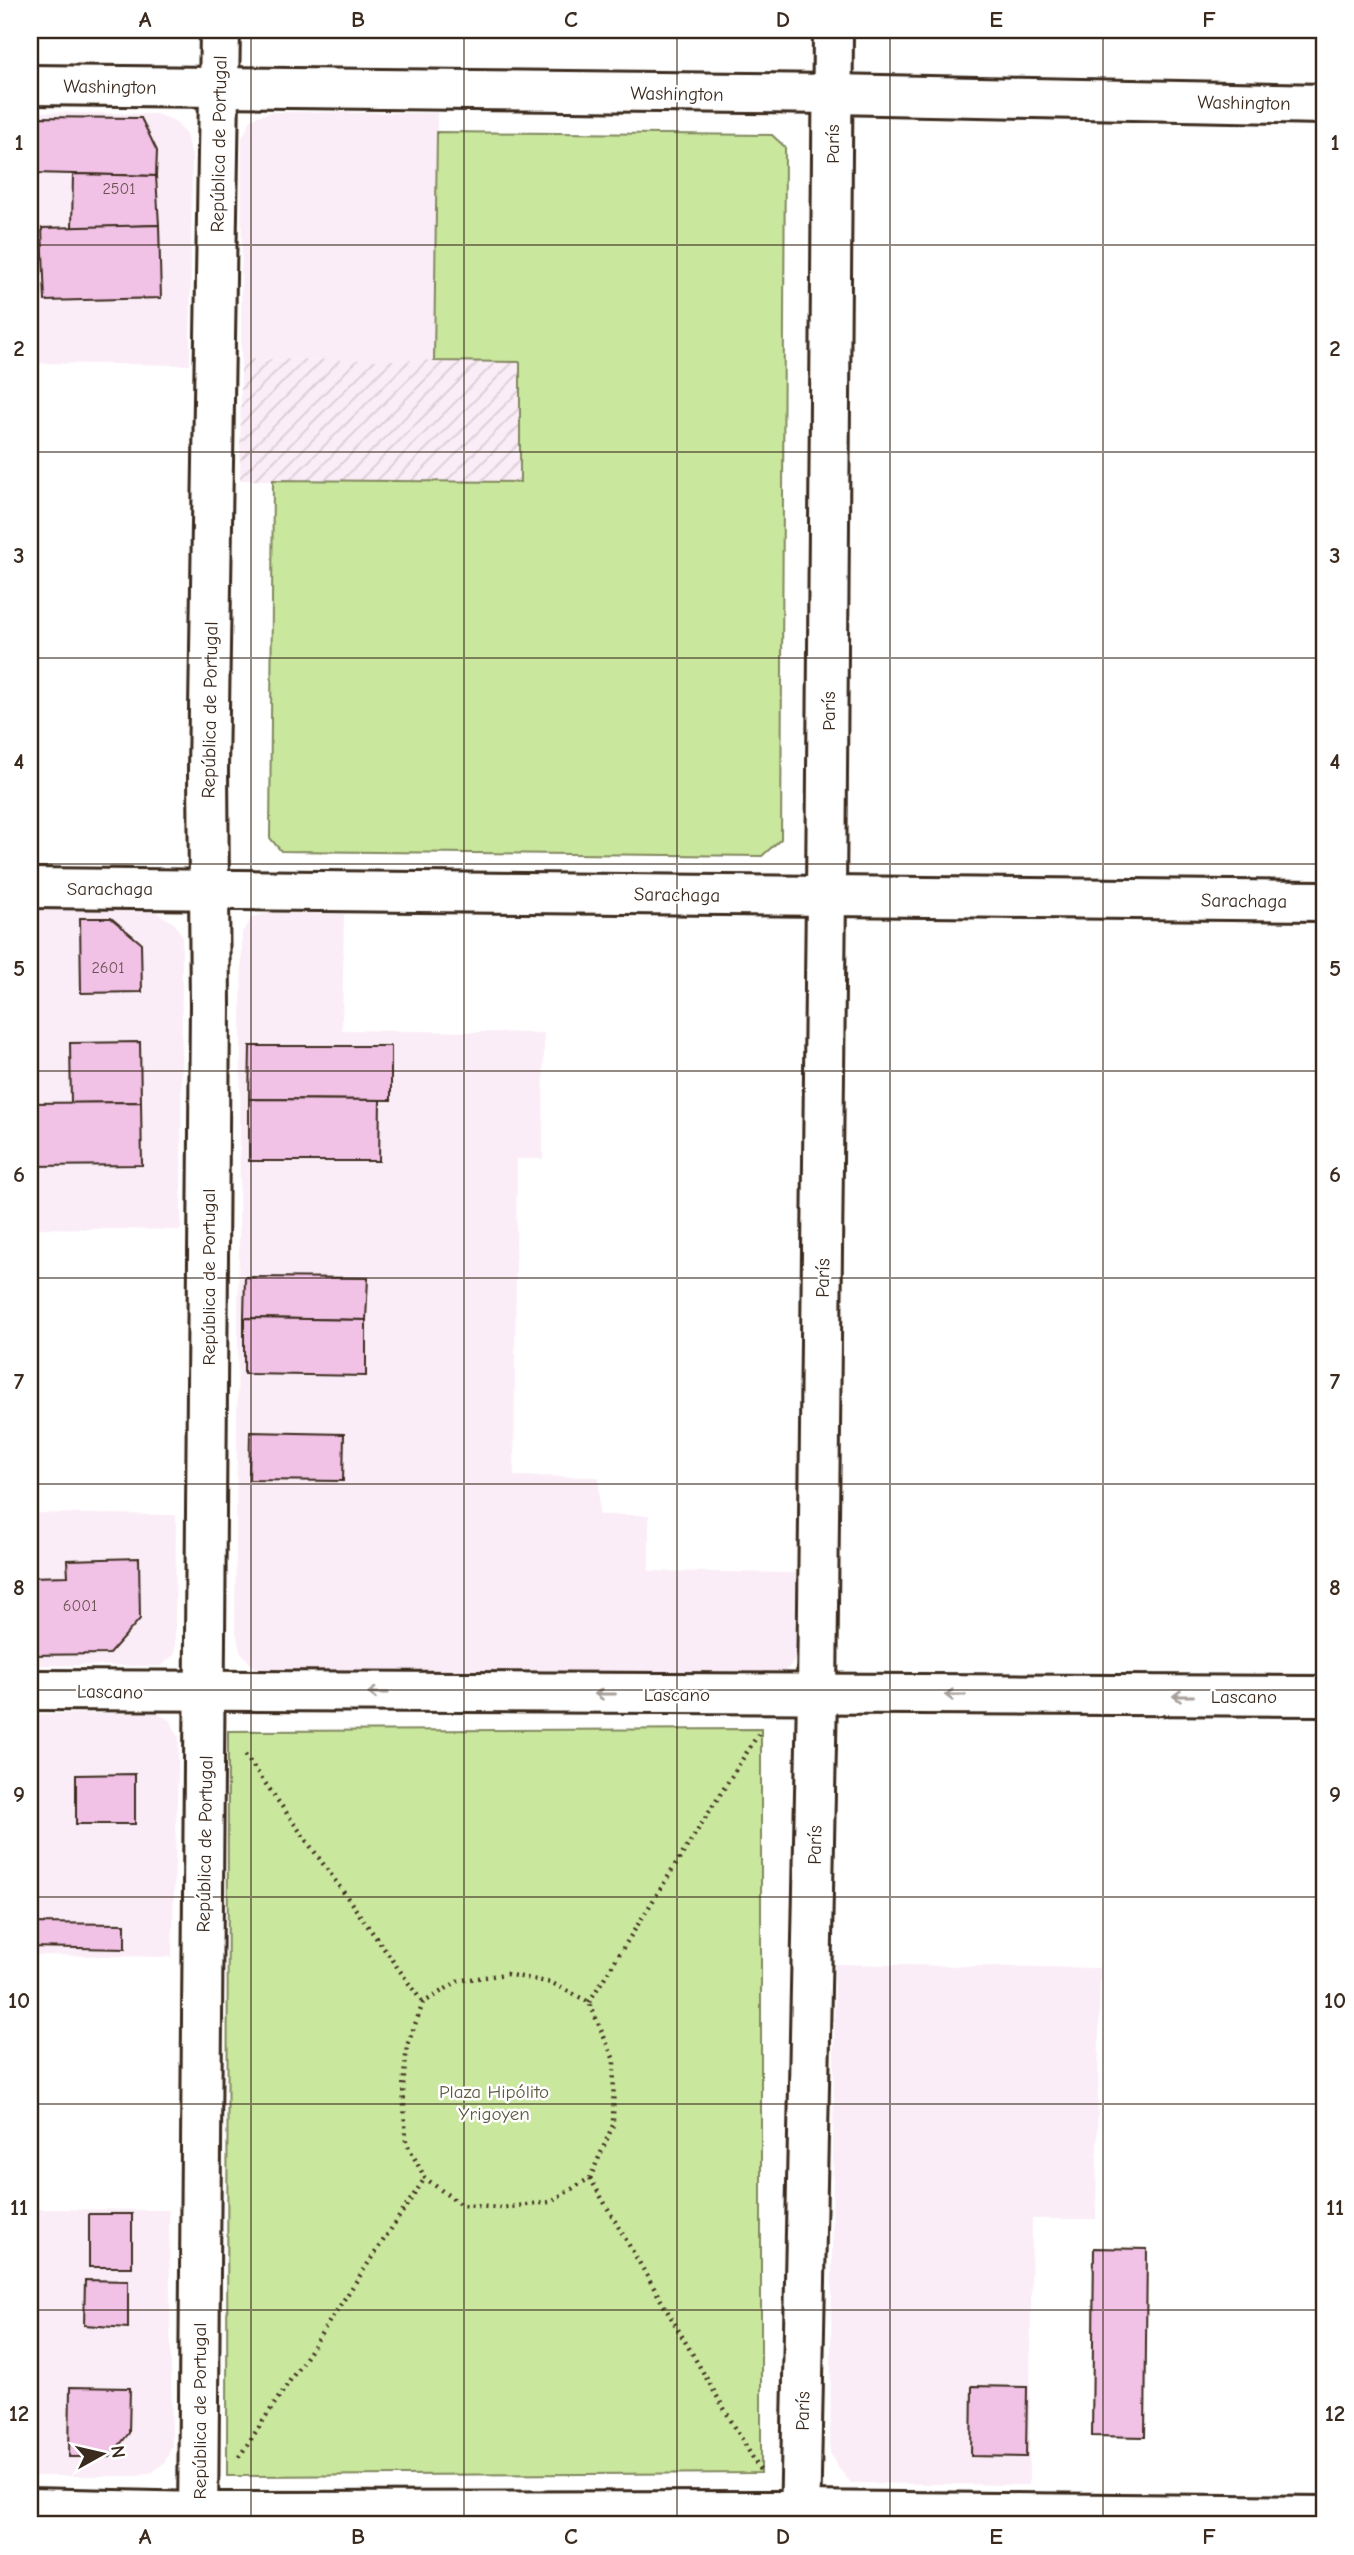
<svg xmlns="http://www.w3.org/2000/svg" width="1354" height="2555" font-family="'Comic Neue',sans-serif">
  <style>
    .built { fill: #fbedf7 }
    .industrial { fill: url(#industrial-furrows) }
    .park { fill: #cae79e; stroke: #82885e; stroke-width: 2 }
    .building { fill: #f1c2e5; stroke: #3b2a1e; stroke-width: 2 }
    .lines { fill: none; stroke-linecap: round; stroke-linejoin: round }
    .minor-casing { stroke: #3b2a1e; stroke-width: 44 }
    .tertiary-casing { stroke: #3b2a1e; stroke-width: 44 }
    .secondary-casing { stroke: #3b2a1e; stroke-width: 44 }
    .path { stroke: #3b2a1e; stroke-width: 4.5; stroke-dasharray: 2 5; stroke-linecap: butt }
    .minor { stroke: #fff; stroke-width: 38 }
    .tertiary { stroke: #fff; stroke-width: 38 }
    .secondary { stroke: #fff; stroke-width: 38 }
    .oneway { stroke: #a79f9a }
    .grid { fill: none; stroke: #3b2a1e; stroke-width: 2; stroke-opacity: 0.55 }
    .labels { text-anchor: middle; stroke-width: 5; stroke-linejoin: round; paint-order: stroke }
    .number-label { font-size: 16px; fill: #685050 }
    .street-label { font-size: 19px; fill: #3b2a1e; stroke: #fff }
    .park-label { font-size: 19px; fill: #5f593e; stroke: #fff }
    .neatline { fill: none; stroke: #3b2a1e; stroke-width: 2.5 }
    .grid-label { font-size: 23px; text-anchor: middle; font-weight: bold; fill: #3b2a1e }
  </style>
  <defs>
    <pattern id="industrial-furrows" width="10" height="10" patternUnits="userSpaceOnUse" patternTransform="scale(1.75)"><rect width="10" height="10" fill="#fbedf7"/><path d="M-1 1l2-2M0 10L10 0M9 11l2-2" fill="none" stroke="#d8cbd3"/></pattern>
  </defs>
  <rect width="100%" height="100%" fill="#fff"/>
  <filter id="ink" filterUnits="userSpaceOnUse"><feTurbulence type="fractalNoise" baseFrequency=".0143" numOctaves="2"/><feDisplacementMap in="SourceGraphic" scale="14" xChannelSelector="R" yChannelSelector="G"/><feConvolveMatrix kernelMatrix="1 2 1 2 8 2 1 2 1" color-interpolation-filters="sRGB"/></filter>
  <g filter="url(#ink)">
    <g class="built">
      <polygon points="30,112 157,114 175,121 186,135 192,157 190,365 30,363"/>
      <polygon points="270,112 437,113 434,361 241,359 242,138 252,118"/>
      <polygon points="30,910 154,911 174,923 182,935 181,1230 30,1228"/>
      <polygon points="268,913 344,914 342,1030 544,1033 543,1159 517,1159 514,1476 599,1477 599,1515 649,1515 649,1571 796,1573 795,1660 785,1672 768,1677 274,1673 254,1668 240,1651 235,1627 242,932 253,917"/>
      <polygon points="30,1513 176,1515 175,1654 161,1666 30,1665"/>
      <polygon points="157,1713 171,1721 179,1738 172,1957 30,1955 30,1714"/>
      <polygon points="835,1964 1100,1968 1096,2219 1032,2219 1029,2485 851,2483 839,2469 830,2453"/>
      <polygon points="30,2209 169,2210 172,2446 165,2462 153,2472 139,2476 30,2476"/>
    </g>
    <polygon class="industrial" points="241,359 520,361 520,483 240,480"/>
    <g class="park">
      <polygon points="437,132 772,135 785,147 781,839 762,856 281,851 270,838 273,480 520,482 520,362 434,361"/>
      <polygon points="761,1729 761,2473 227,2476 228,1731"/>
    </g>
    <g class="building">
      <polygon points="34,117 141,118 157,151 156,176 33,173"/>
      <polygon points="73,174 156,176 159,225 72,228"/>
      <polygon points="159,225 161,298 45,301 42,228"/>
      <polygon points="80,918 111,918 141,943 142,992 81,993"/>
      <polygon points="140,1042 141,1102 71,1103 70,1043"/>
      <polygon points="250,1046 391,1046 391,1100 249,1099"/>
      <polygon points="249,1099 380,1100 379,1161 249,1161"/>
      <polygon points="141,1102 142,1165 30,1166 30,1103"/>
      <polygon points="245,1277 368,1278 366,1320 244,1318"/>
      <polygon points="244,1318 366,1320 366,1376 244,1374"/>
      <polygon points="250,1432 344,1434 343,1481 249,1480"/>
      <polygon points="139,1558 140,1619 109,1654 30,1655 30,1577 68,1576 67,1560"/>
      <polygon points="135,1774 135,1824 76,1824 76,1775"/>
      <polygon points="30,1923 125,1924 125,1949 30,1947"/>
      <rect x="89" y="2214" width="43" height="53"/>
      <polygon points="1094,2248 1147,2249 1145,2437 1092,2436"/>
      <polygon points="85,2280 128,2281 128,2328 84,2325"/>
      <polygon points="972,2386 1027,2387 1026,2457 971,2456"/>
      <polygon points="70,2387 130,2388 129,2433 110,2457 69,2457"/>
    </g>
    <g class="lines">
      <defs>
        <g id="minor">
          <polyline points="30,85 833,94 1324,104"/>
          <polyline points="30,888 1324,901"/>
          <polyline points="30,1690 1324,1696"/>
          <polyline points="800,2525 817,1695 826,896 833,30"/>
        </g>
        <polyline id="tertiary" points="30,2508 199,2512 800,2511 1324,2516"/>
        <polyline id="secondary" points="198,2525 210,1006 208,771 220,30"/>
      </defs>
      <use href="#minor" class="minor-casing"/>
      <use href="#tertiary" class="tertiary-casing"/>
      <use href="#secondary" class="secondary-casing"/>
      <g class="path">
        <polyline points="245,1755 423,2003"/>
        <polygon points="506,1974 552,1983 589,2002 614,2060 613,2125 590,2178 550,2202 502,2208 461,2205 425,2178 406,2142 403,2087 407,2046 423,2003 458,1981"/>
        <polyline points="589,2002 759,1733"/>
        <polyline points="590,2178 761,2472"/>
        <polyline points="239,2457 425,2178"/>
      </g>
      <use href="#minor" class="minor"/>
      <use href="#tertiary" class="tertiary"/>
      <use href="#secondary" class="secondary"/>
    </g>
    <defs><path id="oneway-shaft" d="M-6 0H5M1.5-3L5.5 0L1.5 3" fill="none" stroke-width="1.6" stroke-linecap="round" stroke-linejoin="round" transform="scale(1.75)"/></defs>
    <g class="oneway">
      <use href="#oneway-shaft" transform="translate(378 1693) rotate(-180)"/>
      <use href="#oneway-shaft" transform="translate(605 1694) rotate(-180)"/>
      <use href="#oneway-shaft" transform="translate(955 1695) rotate(-180)"/>
      <use href="#oneway-shaft" transform="translate(1183 1696) rotate(-180)"/>
    </g>
  </g>
  <path class="grid" d="M 251,30 L 251,2525M 464,30 L 464,2525M 677,30 L 677,2525M 890,30 L 890,2525M 1103,30 L 1103,2525M 30,245 L 1324,245M 30,452 L 1324,452M 30,658 L 1324,658M 30,864 L 1324,864M 30,1071 L 1324,1071M 30,1278 L 1324,1278M 30,1484 L 1324,1484M 30,1690 L 1324,1690M 30,1897 L 1324,1897M 30,2104 L 1324,2104M 30,2310 L 1324,2310"/>
  <g class="labels">
    <g class="number-label">
      <text x="119" y="194">2501</text>
      <text x="108" y="973">2601</text>
      <text x="80" y="1611">6001</text>
    </g>
    <g class="street-label">
      <text transform="translate(110 86) rotate(1)" y="7">Washington</text>
      <text transform="translate(677 93) rotate(1)" y="7">Washington</text>
      <text transform="translate(1244 102) rotate(1)" y="7">Washington</text>
      <text transform="translate(218 144) rotate(-89)" y="7">República de Portugal</text>
      <text transform="translate(832 144) rotate(-90)" y="7">París</text>
      <text transform="translate(209 710) rotate(-89)" y="7">República de Portugal</text>
      <text transform="translate(828 711) rotate(-90)" y="7">París</text>
      <text x="110" y="895">Sarachaga</text>
      <text transform="translate(677 894) rotate(1)" y="7">Sarachaga</text>
      <text transform="translate(1244 900) rotate(1)" y="7">Sarachaga</text>
      <text transform="translate(208 1277) rotate(-90)" y="7">República de Portugal</text>
      <text transform="translate(822 1278) rotate(-89)" y="7">París</text>
      <text transform="translate(110 1691) rotate(1)" y="7">Lascano</text>
      <text x="677" y="1701">Lascano</text>
      <text x="1244" y="1703">Lascano</text>
      <text transform="translate(204 1844) rotate(-89)" y="7">República de Portugal</text>
      <text transform="translate(814 1845) rotate(-89)" y="7">París</text>
      <text transform="translate(199 2411) rotate(-90)" y="7">República de Portugal</text>
      <text transform="translate(802 2411) rotate(-89)" y="7">París</text>
    </g>
    <g class="park-label">
      <text x="494" y="2098">Plaza Hipólito<tspan x="494" dy="22">Yrigoyen</tspan></text>
    </g>
  </g>
  <rect width="1354" height="2555" fill="none" stroke="#fff" stroke-width="77"/>
  <g transform="translate(102 2454) rotate(82)" stroke="#ffffff" stroke-width="5" paint-order="stroke">
  <path d="M0-5L12 26L0 18L-12 26Z" fill="#3b2a1e"/>
  <text y="-10" font-size="19" font-weight="bold" text-anchor="middle" fill="#3b2a1e">N</text>
  </g>
  <rect x="38" y="38" width="1278" height="2478" class="neatline"/>
  <g class="grid-label">
    <text x="145" y="27">A</text>
    <text x="358" y="27">B</text>
    <text x="571" y="27">C</text>
    <text x="783" y="27">D</text>
    <text x="996" y="27">E</text>
    <text x="1209" y="27">F</text>
    <text x="19" y="150">1</text>
    <text x="1335" y="150">1</text>
    <text x="19" y="356">2</text>
    <text x="1335" y="356">2</text>
    <text x="19" y="563">3</text>
    <text x="1335" y="563">3</text>
    <text x="19" y="769">4</text>
    <text x="1335" y="769">4</text>
    <text x="19" y="976">5</text>
    <text x="1335" y="976">5</text>
    <text x="19" y="1182">6</text>
    <text x="1335" y="1182">6</text>
    <text x="19" y="1389">7</text>
    <text x="1335" y="1389">7</text>
    <text x="19" y="1595">8</text>
    <text x="1335" y="1595">8</text>
    <text x="19" y="1802">9</text>
    <text x="1335" y="1802">9</text>
    <text x="19" y="2008">10</text>
    <text x="1335" y="2008">10</text>
    <text x="19" y="2215">11</text>
    <text x="1335" y="2215">11</text>
    <text x="19" y="2421">12</text>
    <text x="1335" y="2421">12</text>
    <text x="145" y="2544">A</text>
    <text x="358" y="2544">B</text>
    <text x="571" y="2544">C</text>
    <text x="783" y="2544">D</text>
    <text x="996" y="2544">E</text>
    <text x="1209" y="2544">F</text>
  </g>
</svg>
